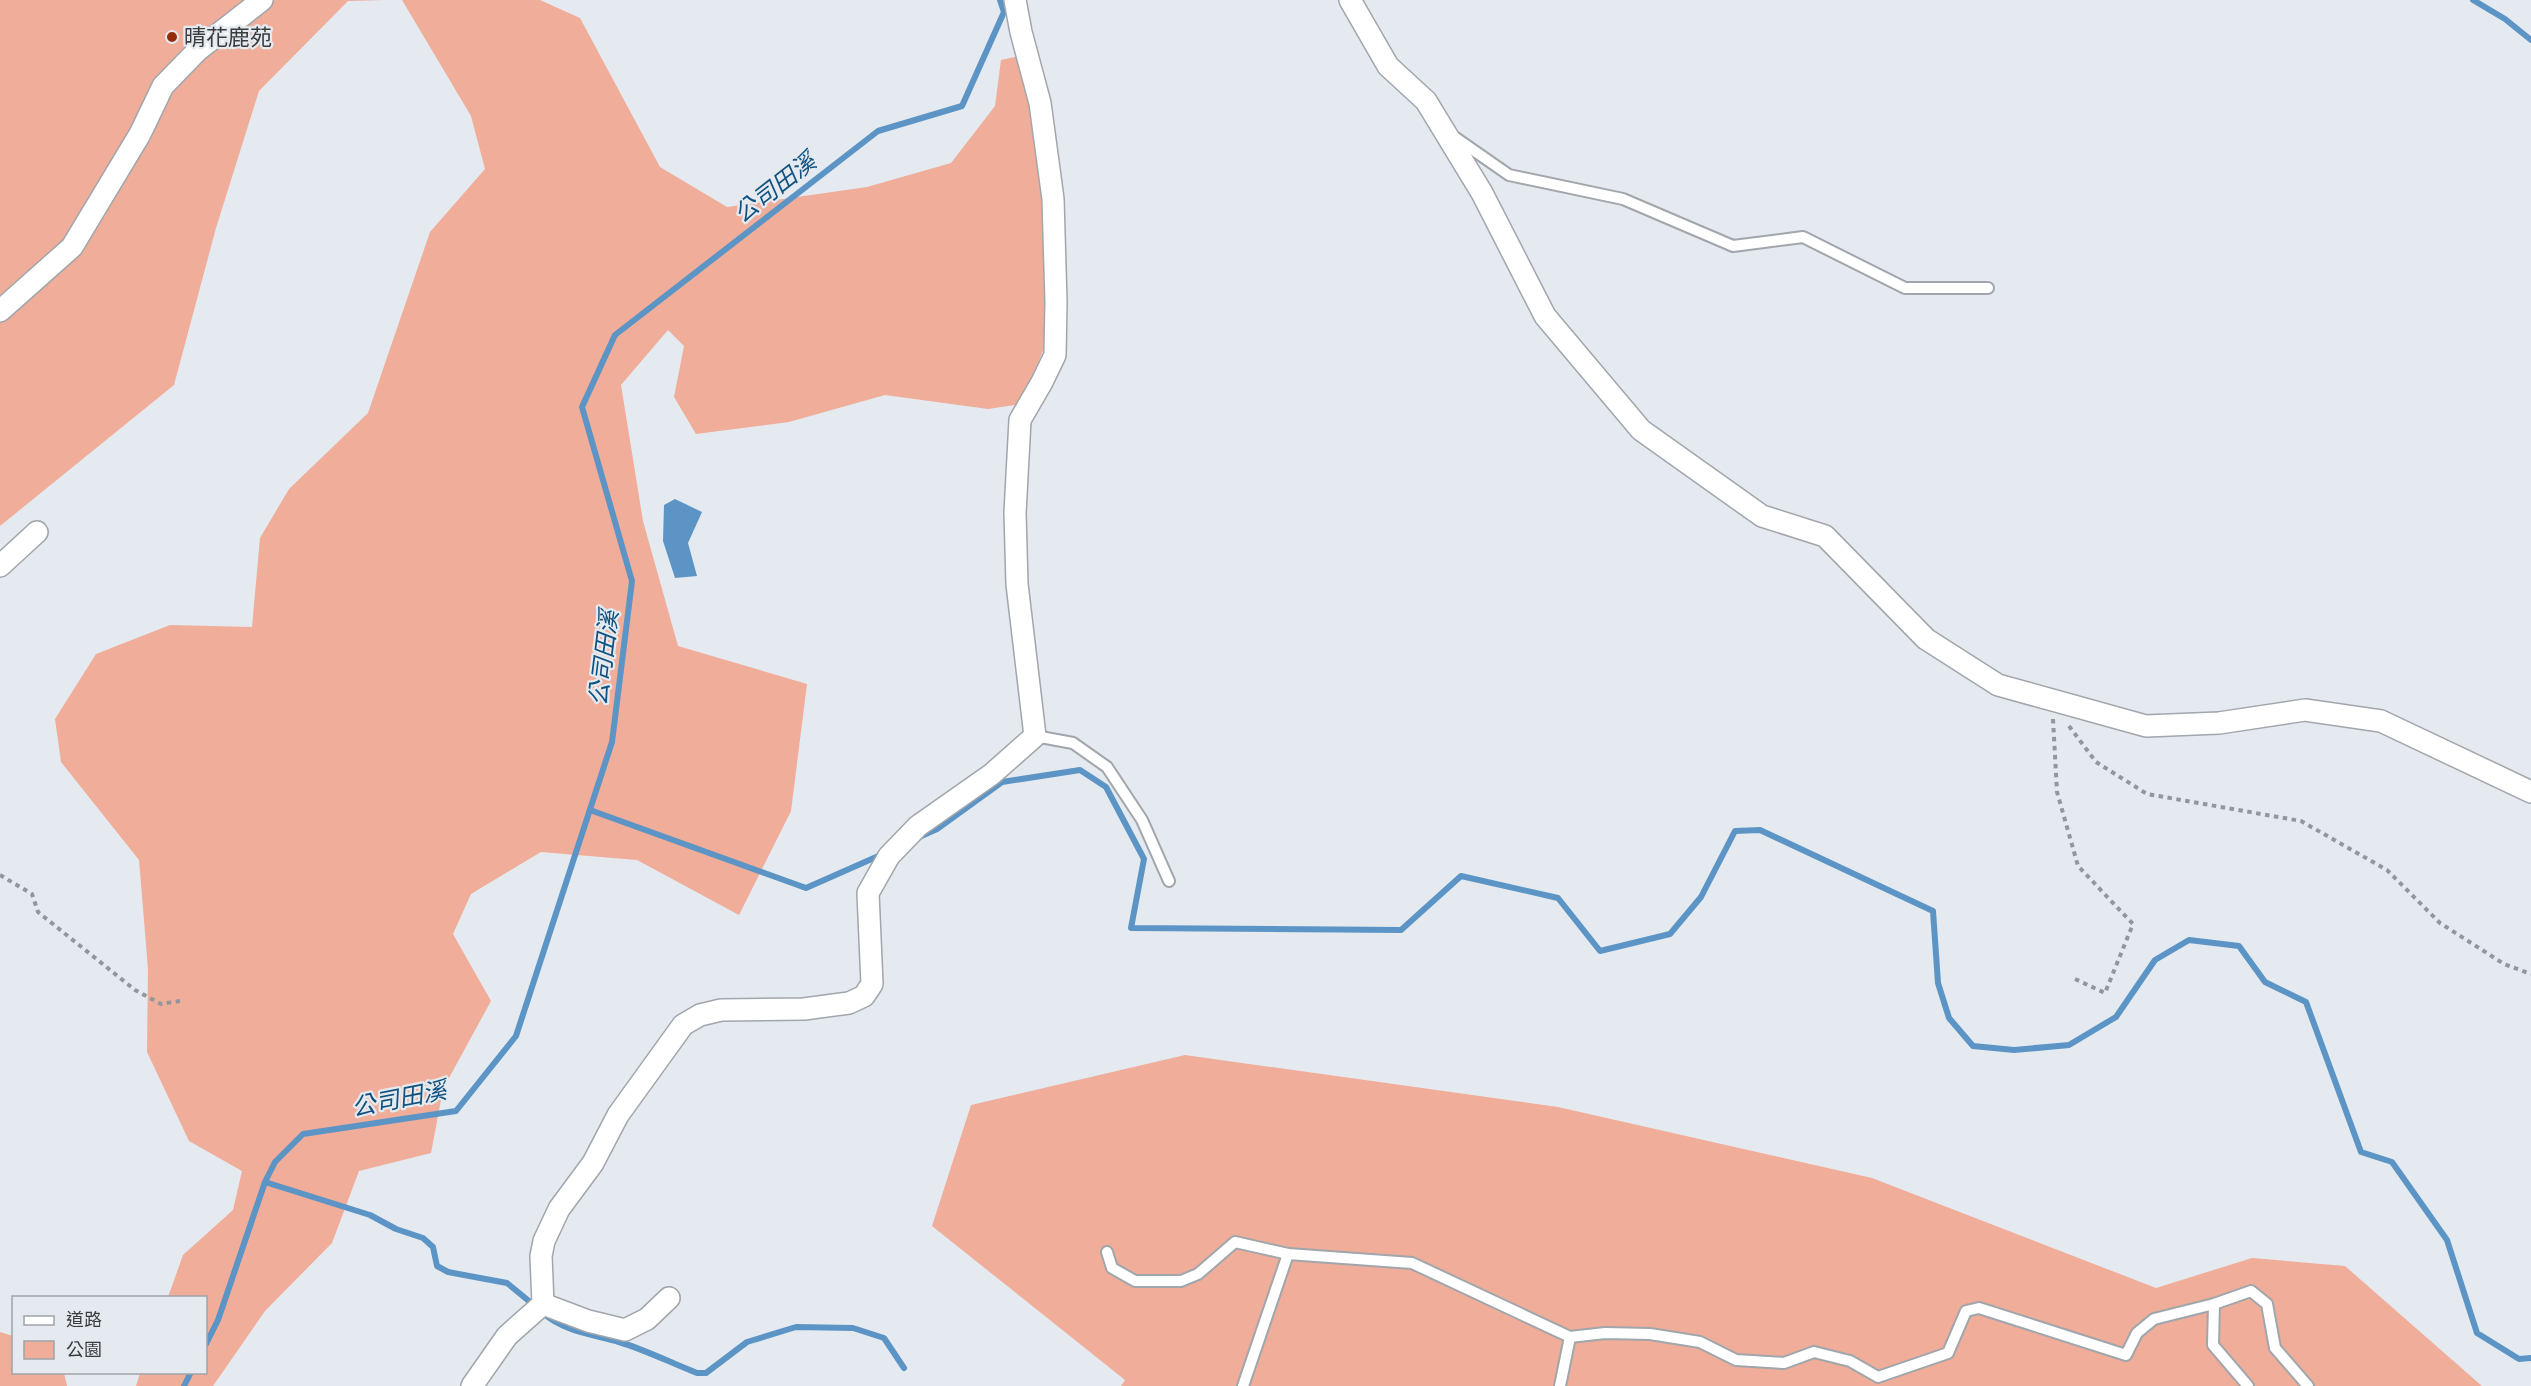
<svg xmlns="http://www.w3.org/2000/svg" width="2531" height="1386" font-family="Karla,'Noto Sans TC',sans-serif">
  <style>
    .green { fill: #f0ad9a }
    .water { fill: #5c95c5 }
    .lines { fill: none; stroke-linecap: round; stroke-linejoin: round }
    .stream { stroke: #5c95c5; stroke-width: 6 }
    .lane-casing { stroke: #a0a6ab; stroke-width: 14 }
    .street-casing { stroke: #a0a6ab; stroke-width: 24 }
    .path { stroke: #93979b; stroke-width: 4; stroke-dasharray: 4.5 4.5; stroke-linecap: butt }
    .lane { stroke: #fff; stroke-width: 10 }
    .street { stroke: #fff; stroke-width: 21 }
    .poi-dot { fill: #942d0a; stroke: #e4eaef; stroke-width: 2 }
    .labels { text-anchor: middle; stroke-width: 4.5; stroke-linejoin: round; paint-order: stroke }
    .poi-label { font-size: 22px; fill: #3a3c3e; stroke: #e4eaef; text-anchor: start }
    .water-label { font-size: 24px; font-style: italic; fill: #105180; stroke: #e4eaef }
  </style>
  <rect width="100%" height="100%" fill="#e4eaef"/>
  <g class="green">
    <polygon points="0,0 385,0 348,1 259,91 216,228 174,385 0,526"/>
    <polygon points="402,0 540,0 580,18 660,167 727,207 867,187 951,163 995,106 1001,60 1019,56 1026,73 1052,271 1044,348 1021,404 988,409 885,395 789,422 696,434 674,397 684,346 668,330 621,385 643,521 678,646 807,684 791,811 739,915 637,860 541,852 471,894 453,934 491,1001 443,1089 431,1153 359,1171 332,1243 265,1311 213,1386 136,1386 140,1373 206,1372 206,1298 168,1297 183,1255 233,1210 242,1171 189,1141 147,1052 148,969 139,860 61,762 55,719 96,654 170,625 252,627 260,538 289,489 368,413 430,232 485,169 471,116"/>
    <polygon points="1185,1055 1558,1107 1872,1178 2156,1288 2252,1258 2345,1266 2482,1386 1121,1386 1125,1380 932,1226 971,1105"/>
    <polygon points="0,1332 13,1336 14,1372 64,1373 67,1386 0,1386"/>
  </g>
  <polygon class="water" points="675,499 702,512 688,543 697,576 675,578 663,541 664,505"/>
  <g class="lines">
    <g class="stream">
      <polyline points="2473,0 2505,19 2531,40"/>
      <polyline points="590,810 806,888 883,854"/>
      <polyline points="917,838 937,829 1002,782 1080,770 1106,787 1144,859 1131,928 1401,930 1461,876 1558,898 1600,951 1670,934 1701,897 1735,831 1760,830 1933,911 1938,983 1949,1018 1973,1046 2014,1050 2069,1045 2116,1017 2155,960 2189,940 2239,946 2265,982 2306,1002 2361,1152 2392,1162 2447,1240 2477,1333 2519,1359 2531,1358"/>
      <polyline points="265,1182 370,1215 396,1229 423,1238 433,1247 437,1266 448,1272 507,1283 535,1306"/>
      <path d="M 543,1313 C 565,1332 592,1334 619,1342 C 646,1350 671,1363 697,1373 L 706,1373 L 747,1342 L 796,1327 L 853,1328 L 884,1338 L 904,1368"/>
      <polyline points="206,1344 218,1320 265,1182 275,1162 303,1134 456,1111 516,1036 612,742 632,581 582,407 615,335 878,131 962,106 1004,12 1000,0"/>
      <polyline points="184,1386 191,1372"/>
    </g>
    <defs>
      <g id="lane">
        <polyline points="1453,136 1509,175 1623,199 1733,246 1803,237 1905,288 1988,288"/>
        <polyline points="1035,736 1073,743 1107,767 1142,820 1169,881"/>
        <polyline points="1107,1252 1112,1268 1135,1281 1181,1281 1198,1274 1235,1242 1288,1254 1412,1263 1570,1337 1560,1386"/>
        <polyline points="2214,1304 2213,1345 2248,1386"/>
        <polyline points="1570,1337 1605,1333 1650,1334 1700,1342 1736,1360 1784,1363 1814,1352 1850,1361 1878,1377 1948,1353 1966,1311 1979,1308 2126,1355 2137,1333 2154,1319 2214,1304 2251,1291 2267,1304 2275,1348 2308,1386"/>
        <polyline points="1243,1386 1288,1254"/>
      </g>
      <g id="street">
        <polyline points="1350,0 1388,66 1426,101 1482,193 1545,316 1641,430 1762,516 1825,536 1926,639 1998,685 2146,726 2219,723 2305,710 2381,721 2531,792"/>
        <polyline points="0,311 72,247 140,134 163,86 198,50 262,0"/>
        <polyline points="0,566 37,532"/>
        <polyline points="543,1304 588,1321 625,1330 647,1319 669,1298"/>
        <polyline points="472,1386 507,1336 543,1304 541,1256 544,1241 559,1209 593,1163 618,1115 683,1025 700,1015 721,1010 804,1009 849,1003 864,996 872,984 868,893 889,856 918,826 992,774 1035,736 1017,584 1015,513 1020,420 1042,382 1055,355 1056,302 1053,199 1040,103 1021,32 1015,0"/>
      </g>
    </defs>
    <use href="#lane" class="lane-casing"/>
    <use href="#street" class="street-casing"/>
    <g class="path">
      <polyline points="2053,719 2057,792 2078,866 2133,924 2105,993 2075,979"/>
      <polyline points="2069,726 2096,762 2147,794 2301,821 2387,870 2440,923 2504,964 2531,974"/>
      <polyline points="0,875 32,894 38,912 135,990 161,1004 180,1001"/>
    </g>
    <use href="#lane" class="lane"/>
    <use href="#street" class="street"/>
  </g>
  <circle class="poi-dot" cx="172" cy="37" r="6"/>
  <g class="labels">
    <g class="poi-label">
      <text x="184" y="45">晴花鹿苑</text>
    </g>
    <g class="water-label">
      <text transform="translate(775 188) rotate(-38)" y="8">公司田溪</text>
      <text transform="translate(604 658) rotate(-83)" y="8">公司田溪</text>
      <text transform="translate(399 1099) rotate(-11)" y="8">公司田溪</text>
    </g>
  </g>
  <rect x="12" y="1296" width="195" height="78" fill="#e4eaef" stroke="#a0a4a8" stroke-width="1.5"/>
  <rect x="24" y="1316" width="30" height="9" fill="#ffffff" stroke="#a0a4a8" stroke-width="1.5"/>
  <text x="66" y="1326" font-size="18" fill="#3a3c3e">道路</text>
  <rect x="24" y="1341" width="30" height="18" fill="#f0ad9a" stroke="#a0a4a8" stroke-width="1.5"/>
  <text x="66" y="1356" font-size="18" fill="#3a3c3e">公園</text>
</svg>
